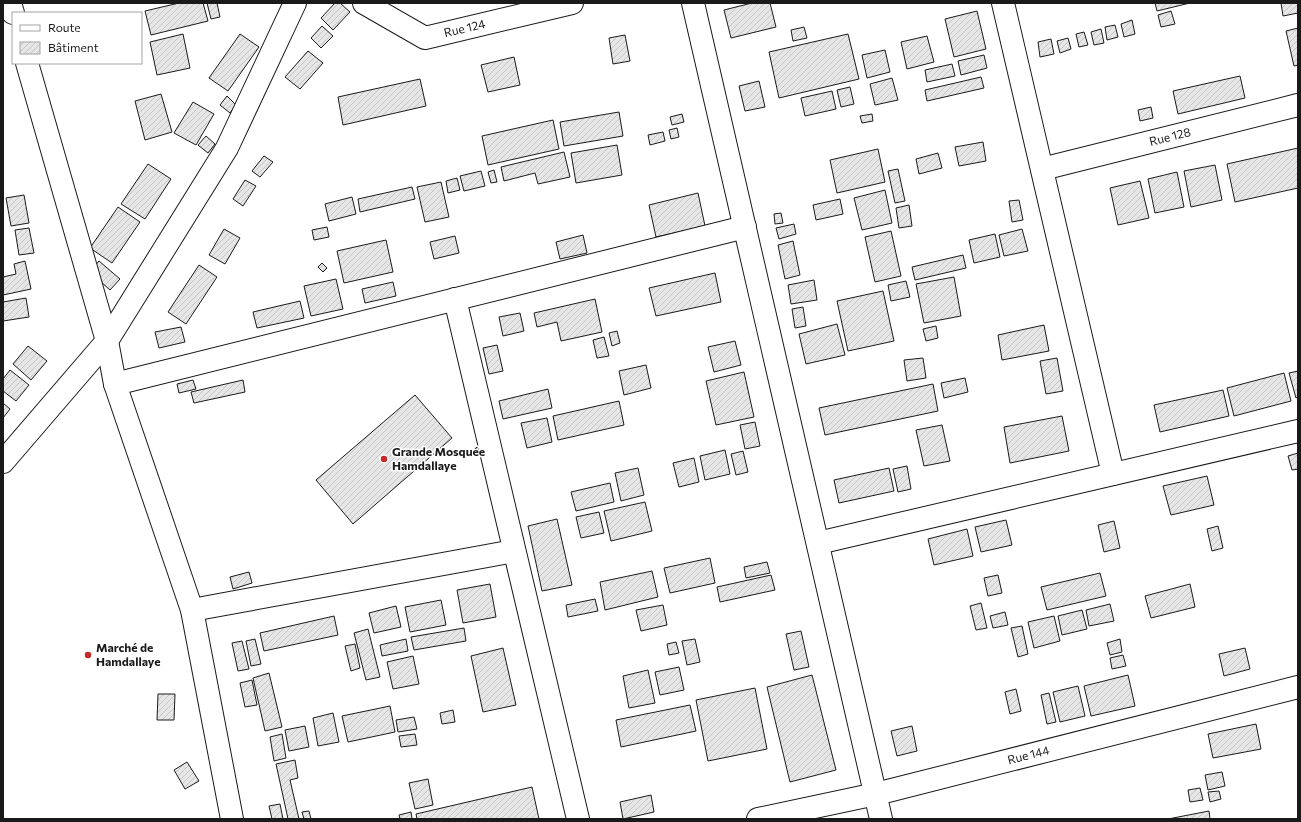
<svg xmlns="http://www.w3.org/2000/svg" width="1301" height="822" font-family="Commissioner,sans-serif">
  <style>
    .building { fill: url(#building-hatch); stroke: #1a1a1a }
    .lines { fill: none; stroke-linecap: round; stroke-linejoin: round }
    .street-casing { stroke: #1a1a1a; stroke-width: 24 }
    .street { stroke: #fff; stroke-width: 22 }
    .poi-dot { fill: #c62828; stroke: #fff; stroke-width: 1.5 }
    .labels { text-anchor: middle; stroke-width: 3; stroke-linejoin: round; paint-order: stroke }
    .street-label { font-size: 12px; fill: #1a1a1a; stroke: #fff }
    .poi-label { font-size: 12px; font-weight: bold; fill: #1a1a1a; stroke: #fff; text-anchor: start }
  </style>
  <defs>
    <pattern id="building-hatch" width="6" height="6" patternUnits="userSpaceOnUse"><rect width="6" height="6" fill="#e6e6e6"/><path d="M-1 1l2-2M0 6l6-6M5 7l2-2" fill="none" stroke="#c5c5c5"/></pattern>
  </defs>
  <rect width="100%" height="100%" fill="#fff"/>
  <g class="building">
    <polygon points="179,3 203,3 208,21 151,35 145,11"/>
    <polygon points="207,3 217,3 220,17 211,19"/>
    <polygon points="335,3 340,3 350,12 333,30 321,18"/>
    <polygon points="752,3 770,3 776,27 731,38 724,10"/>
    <polygon points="1155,3 1190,3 1157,11"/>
    <polygon points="1281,3 1298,3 1298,13 1283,16"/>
    <polygon points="977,11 986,49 954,57 945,19"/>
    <polygon points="1171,11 1175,24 1161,27 1158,15"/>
    <polygon points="1132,20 1135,34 1124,37 1121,24"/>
    <polygon points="1115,25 1118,37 1107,40 1105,27"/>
    <polygon points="322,26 333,36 321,48 311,38"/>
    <polygon points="804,27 807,38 793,41 791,30"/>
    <polygon points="1298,28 1298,65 1294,66 1286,31"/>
    <polygon points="1101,29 1104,43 1094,45 1091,32"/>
    <polygon points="1084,32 1088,45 1079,47 1076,34"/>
    <polygon points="183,34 190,68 157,75 150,42"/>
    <polygon points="240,34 259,47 228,91 209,78"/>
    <polygon points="848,34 859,79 779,98 769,52"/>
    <polygon points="625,35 630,61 613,64 609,38"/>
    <polygon points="927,36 934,62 907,69 901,42"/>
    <polygon points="1068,38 1071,49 1060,53 1057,41"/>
    <polygon points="1051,39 1054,54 1040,57 1038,42"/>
    <polygon points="885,50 890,72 867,78 862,55"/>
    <polygon points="308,51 323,63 300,89 285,77"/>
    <polygon points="984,55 987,68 961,75 958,61"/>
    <polygon points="514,57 520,85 488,92 481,65"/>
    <polygon points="952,64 955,76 927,82 925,70"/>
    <polygon points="1240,76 1245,98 1178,114 1173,91"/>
    <polygon points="981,77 984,88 927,101 925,90"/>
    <polygon points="892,78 898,100 875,105 870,84"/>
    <polygon points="420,79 426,106 343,125 338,97"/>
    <polygon points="759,81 765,107 745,111 739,86"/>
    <polygon points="850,87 854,104 841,107 837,90"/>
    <polygon points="832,91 836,109 805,116 801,98"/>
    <polygon points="161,94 172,132 145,140 135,101"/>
    <polygon points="227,96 236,105 230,113 220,105"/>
    <polygon points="193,102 214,114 196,145 174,133"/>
    <polygon points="1151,107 1153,118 1140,121 1138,110"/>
    <polygon points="619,112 623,136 564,146 560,122"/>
    <polygon points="682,114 684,122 672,125 670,117"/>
    <polygon points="872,114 873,121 862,123 860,116"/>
    <polygon points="553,120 559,149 488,165 482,136"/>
    <polygon points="677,128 679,137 671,139 669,130"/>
    <polygon points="663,132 665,141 650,145 648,135"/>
    <polygon points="206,136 215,144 208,153 198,145"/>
    <polygon points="983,142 986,161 959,166 955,147"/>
    <polygon points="617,145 622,175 576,183 571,153"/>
    <polygon points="1298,148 1298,188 1235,202 1227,164"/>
    <polygon points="878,149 885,182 837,193 830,160"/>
    <polygon points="564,152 570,177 538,184 535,173 504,181 501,167"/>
    <polygon points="938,153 942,168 919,174 916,159"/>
    <polygon points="264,156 273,162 260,177 252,171"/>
    <polygon points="148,164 171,179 145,219 121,204"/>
    <polygon points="1215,165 1222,200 1191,207 1184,171"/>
    <polygon points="898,169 905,201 895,203 888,171"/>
    <polygon points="494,170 497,182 491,183 488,172"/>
    <polygon points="481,171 485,186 464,191 460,176"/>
    <polygon points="1177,172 1184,207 1155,213 1148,179"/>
    <polygon points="457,178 460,190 448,193 446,181"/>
    <polygon points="245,180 256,186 243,206 233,199"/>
    <polygon points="1140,181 1149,218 1118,225 1110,188"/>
    <polygon points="441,182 449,217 425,222 417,187"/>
    <polygon points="412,187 415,199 360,212 358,199"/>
    <polygon points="885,190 892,223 862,230 854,198"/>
    <polygon points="698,193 705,226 656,237 649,205"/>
    <polygon points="24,195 29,223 11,226 6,198"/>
    <polygon points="352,197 356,214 329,221 325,204"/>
    <polygon points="840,199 843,214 816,220 813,205"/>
    <polygon points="1019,200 1023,220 1012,222 1009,201"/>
    <polygon points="909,205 912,226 899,228 896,208"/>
    <polygon points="118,207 140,222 112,263 90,248"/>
    <polygon points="781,213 783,223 775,224 774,214"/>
    <polygon points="794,224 796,234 779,239 776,228"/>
    <polygon points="327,227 329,237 314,240 312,230"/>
    <polygon points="29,228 34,253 19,255 15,230"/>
    <polygon points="224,229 240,238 225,264 209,255"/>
    <polygon points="1022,229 1028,251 1004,256 999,235"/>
    <polygon points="891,231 901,276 875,282 865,237"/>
    <polygon points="995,234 1000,257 974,263 969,240"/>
    <polygon points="583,235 587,253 560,259 556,242"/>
    <polygon points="455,236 459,253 434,259 430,242"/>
    <polygon points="386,240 393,272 344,283 337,251"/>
    <polygon points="793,241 800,275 785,279 778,245"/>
    <polygon points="963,255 966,268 915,280 912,267"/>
    <polygon points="25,261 31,289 3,295 3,277 16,274 14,264"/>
    <polygon points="99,261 120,279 110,290 90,272"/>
    <polygon points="322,263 327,268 323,272 318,267"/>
    <polygon points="199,265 217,277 186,324 168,312"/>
    <polygon points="715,273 721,302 656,316 649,288"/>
    <polygon points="954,277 961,316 924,323 916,284"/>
    <polygon points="336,279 343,309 311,316 304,286"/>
    <polygon points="814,280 817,300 791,304 788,285"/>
    <polygon points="906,281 910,297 891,301 888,285"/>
    <polygon points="393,282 396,296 365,303 362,289"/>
    <polygon points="883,291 894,341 848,351 837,301"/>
    <polygon points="26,298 29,317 3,321 3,302"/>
    <polygon points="595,299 602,332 561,341 557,322 537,327 534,313"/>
    <polygon points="300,301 304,318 257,328 253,312"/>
    <polygon points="803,307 806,326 795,328 792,309"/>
    <polygon points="520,313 524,331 503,336 499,317"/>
    <polygon points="837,324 845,355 806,364 799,334"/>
    <polygon points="1044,325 1049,351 1002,360 998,335"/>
    <polygon points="936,326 938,338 926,341 923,329"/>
    <polygon points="181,327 185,342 159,348 155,332"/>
    <polygon points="617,331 620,343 612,346 609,333"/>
    <polygon points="604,337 609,356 597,358 593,340"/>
    <polygon points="735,341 741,365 714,372 708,347"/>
    <polygon points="497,345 503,371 489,374 483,348"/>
    <polygon points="28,346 47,361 31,380 13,364"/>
    <polygon points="923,358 926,378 907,381 904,360"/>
    <polygon points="1057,358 1063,391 1046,394 1040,361"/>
    <polygon points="646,365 651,388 624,395 619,371"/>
    <polygon points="10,370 29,385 16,401 3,391 3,379"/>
    <polygon points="1298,371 1298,397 1296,398 1289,373"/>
    <polygon points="744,372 754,417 716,425 706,381"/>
    <polygon points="1284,373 1291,401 1234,416 1227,388"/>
    <polygon points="965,378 968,392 944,398 941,383"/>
    <polygon points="193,380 196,389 179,393 177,384"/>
    <polygon points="243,380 245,392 194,403 191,392"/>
    <polygon points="933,384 938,411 825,435 819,408"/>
    <polygon points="548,389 552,408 503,419 499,401"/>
    <polygon points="1223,390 1229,416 1160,432 1154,405"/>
    <polygon points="415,395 452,438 353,524 316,480"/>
    <polygon points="619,401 624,425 558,440 553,416"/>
    <polygon points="3,403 10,409 3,418"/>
    <polygon points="1062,416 1069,451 1010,463 1004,427"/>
    <polygon points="547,418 552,442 527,448 521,423"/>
    <polygon points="755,422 760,446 745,449 740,425"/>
    <polygon points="942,425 950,461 924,466 916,430"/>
    <polygon points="725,450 730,474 705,480 700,456"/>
    <polygon points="743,451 748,472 736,475 731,454"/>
    <polygon points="1298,453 1298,469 1292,470 1288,456"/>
    <polygon points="694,458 699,482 679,487 673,463"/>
    <polygon points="907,466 911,489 898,492 893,469"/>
    <polygon points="638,468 644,495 621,501 615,473"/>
    <polygon points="889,468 894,491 839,503 834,480"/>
    <polygon points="1207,476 1214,505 1171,515 1163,486"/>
    <polygon points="610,483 614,502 576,511 571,492"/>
    <polygon points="645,502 652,531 611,541 604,511"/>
    <polygon points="599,512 604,533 581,538 576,517"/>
    <polygon points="557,519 572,585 542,591 528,526"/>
    <polygon points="1006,520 1012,545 981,552 975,527"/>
    <polygon points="1114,521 1120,548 1104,552 1098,525"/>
    <polygon points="1218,526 1223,548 1212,551 1207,529"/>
    <polygon points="967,529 973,556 934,565 928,539"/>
    <polygon points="710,558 715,583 670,593 664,568"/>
    <polygon points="767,562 770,573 746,578 744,567"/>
    <polygon points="652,571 658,597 605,610 600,582"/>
    <polygon points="249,572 252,583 233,589 230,577"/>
    <polygon points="1100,573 1106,596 1047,610 1041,587"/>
    <polygon points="771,575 775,590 720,602 717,587"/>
    <polygon points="998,575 1002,593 988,596 984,578"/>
    <polygon points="490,584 496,617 463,623 457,590"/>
    <polygon points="1190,584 1195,607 1151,618 1145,596"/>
    <polygon points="595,599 598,611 568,617 566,605"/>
    <polygon points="441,600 446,625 410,632 405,607"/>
    <polygon points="981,603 987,628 976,630 970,606"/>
    <polygon points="1110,604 1114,621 1089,626 1086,610"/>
    <polygon points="663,605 667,625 641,631 636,610"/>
    <polygon points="396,606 401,627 374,633 369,613"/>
    <polygon points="1082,610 1087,629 1062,635 1058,616"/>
    <polygon points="1005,612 1008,625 993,628 990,616"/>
    <polygon points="334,616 338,635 264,651 260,633"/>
    <polygon points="1054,616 1060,641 1034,648 1028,622"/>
    <polygon points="1022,626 1028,654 1018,657 1011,628"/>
    <polygon points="464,628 466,641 414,650 411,637"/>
    <polygon points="368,629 380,677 366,680 354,633"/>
    <polygon points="801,631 809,667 794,670 786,634"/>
    <polygon points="255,639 261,664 251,666 246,641"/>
    <polygon points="406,639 408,651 382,656 380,645"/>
    <polygon points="695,639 700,662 687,665 682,641"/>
    <polygon points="1120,639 1122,652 1110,655 1107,643"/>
    <polygon points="242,641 249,669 238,671 232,643"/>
    <polygon points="676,642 679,653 669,655 667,644"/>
    <polygon points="355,644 360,668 351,671 345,646"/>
    <polygon points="503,648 516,705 483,712 471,656"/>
    <polygon points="1245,648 1250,669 1224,676 1219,654"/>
    <polygon points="1123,655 1126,666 1112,669 1110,658"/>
    <polygon points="413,656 419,684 393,689 387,662"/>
    <polygon points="679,667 684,690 660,695 655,672"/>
    <polygon points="648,670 655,703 629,708 623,676"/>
    <polygon points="269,673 282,727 265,731 253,678"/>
    <polygon points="812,675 836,770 790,782 767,687"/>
    <polygon points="1128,675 1135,706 1091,716 1084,686"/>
    <polygon points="252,680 257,705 245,707 240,683"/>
    <polygon points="1078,686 1085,716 1060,722 1053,692"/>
    <polygon points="755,688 767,749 708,761 696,700"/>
    <polygon points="1016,689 1021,711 1010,714 1005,692"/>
    <polygon points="1049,693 1056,722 1047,724 1041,695"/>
    <polygon points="158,694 175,694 174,720 157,720"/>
    <polygon points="690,705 696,731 621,747 616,720"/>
    <polygon points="390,706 395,732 348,742 342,716"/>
    <polygon points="453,710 455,722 442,724 440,713"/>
    <polygon points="333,713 339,742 318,746 313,718"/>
    <polygon points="414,717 417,729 398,732 396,720"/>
    <polygon points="1256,724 1261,749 1213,758 1208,734"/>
    <polygon points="305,726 309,747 289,751 285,730"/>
    <polygon points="912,726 917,751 897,756 891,731"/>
    <polygon points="282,734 286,758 274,761 270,737"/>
    <polygon points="415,734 417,745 401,747 399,736"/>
    <polygon points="295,760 298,778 290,780 299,819 288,819 276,764"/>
    <polygon points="187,762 199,781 185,789 174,770"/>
    <polygon points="1222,772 1225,786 1208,790 1205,775"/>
    <polygon points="428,779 433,805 415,809 409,783"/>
    <polygon points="532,787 539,819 417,819 416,814"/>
    <polygon points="1200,788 1203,800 1190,802 1188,790"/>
    <polygon points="1219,791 1221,799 1210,802 1208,792"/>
    <polygon points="651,795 654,812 623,819 620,802"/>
    <polygon points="280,804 283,819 272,819 269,806"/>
    <polygon points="309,811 311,819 304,819 302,812"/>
    <polygon points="1209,811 1210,819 1168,819"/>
    <polygon points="411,812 412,819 400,819 399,815"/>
  </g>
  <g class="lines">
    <defs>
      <g id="street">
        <polyline points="10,3 13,13"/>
        <path id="s1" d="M 364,3 L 425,38 L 572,3"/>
        <polyline points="693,3 881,819"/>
        <polyline points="1003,3 1113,474"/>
        <polyline points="27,63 107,341 115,384 192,610 232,819"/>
        <path id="s2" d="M 1042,169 L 1298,105"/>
        <polyline points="455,299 578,819"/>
        <polyline points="115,384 745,227"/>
        <polyline points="3,462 107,341 227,148 295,3"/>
        <polyline points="818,543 1298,431"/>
        <polyline points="192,610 514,551"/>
        <path id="s3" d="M 758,819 L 876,794 L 1298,687"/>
      </g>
    </defs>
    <use href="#street" class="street-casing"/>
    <use href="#street" class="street"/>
  </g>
  <g class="poi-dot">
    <circle cx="384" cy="459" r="4"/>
    <circle cx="88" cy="655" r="4"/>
  </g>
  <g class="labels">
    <g class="street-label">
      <text dy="4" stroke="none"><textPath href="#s1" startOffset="111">Rue 124</textPath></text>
      <text dy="4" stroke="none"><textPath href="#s2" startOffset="132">Rue 128</textPath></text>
      <text dy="4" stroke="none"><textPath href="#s3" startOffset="278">Rue 144</textPath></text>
    </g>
    <g class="poi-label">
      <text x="392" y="456">Grande Mosquée<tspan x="392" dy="14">Hamdallaye</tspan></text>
      <text x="96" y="652">Marché de<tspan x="96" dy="14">Hamdallaye</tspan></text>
    </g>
  </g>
  <rect width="1301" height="822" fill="none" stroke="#1a1a1a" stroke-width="8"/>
  <rect x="12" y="12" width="130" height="52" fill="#ffffff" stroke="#a3a3a3"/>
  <rect x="20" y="25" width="20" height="6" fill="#ffffff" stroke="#a3a3a3"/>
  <text x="48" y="32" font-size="12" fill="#1a1a1a">Route</text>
  <rect x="20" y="42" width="20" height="12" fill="url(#building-hatch)" stroke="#a3a3a3"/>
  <text x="48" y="52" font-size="12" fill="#1a1a1a">Bâtiment</text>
</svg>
